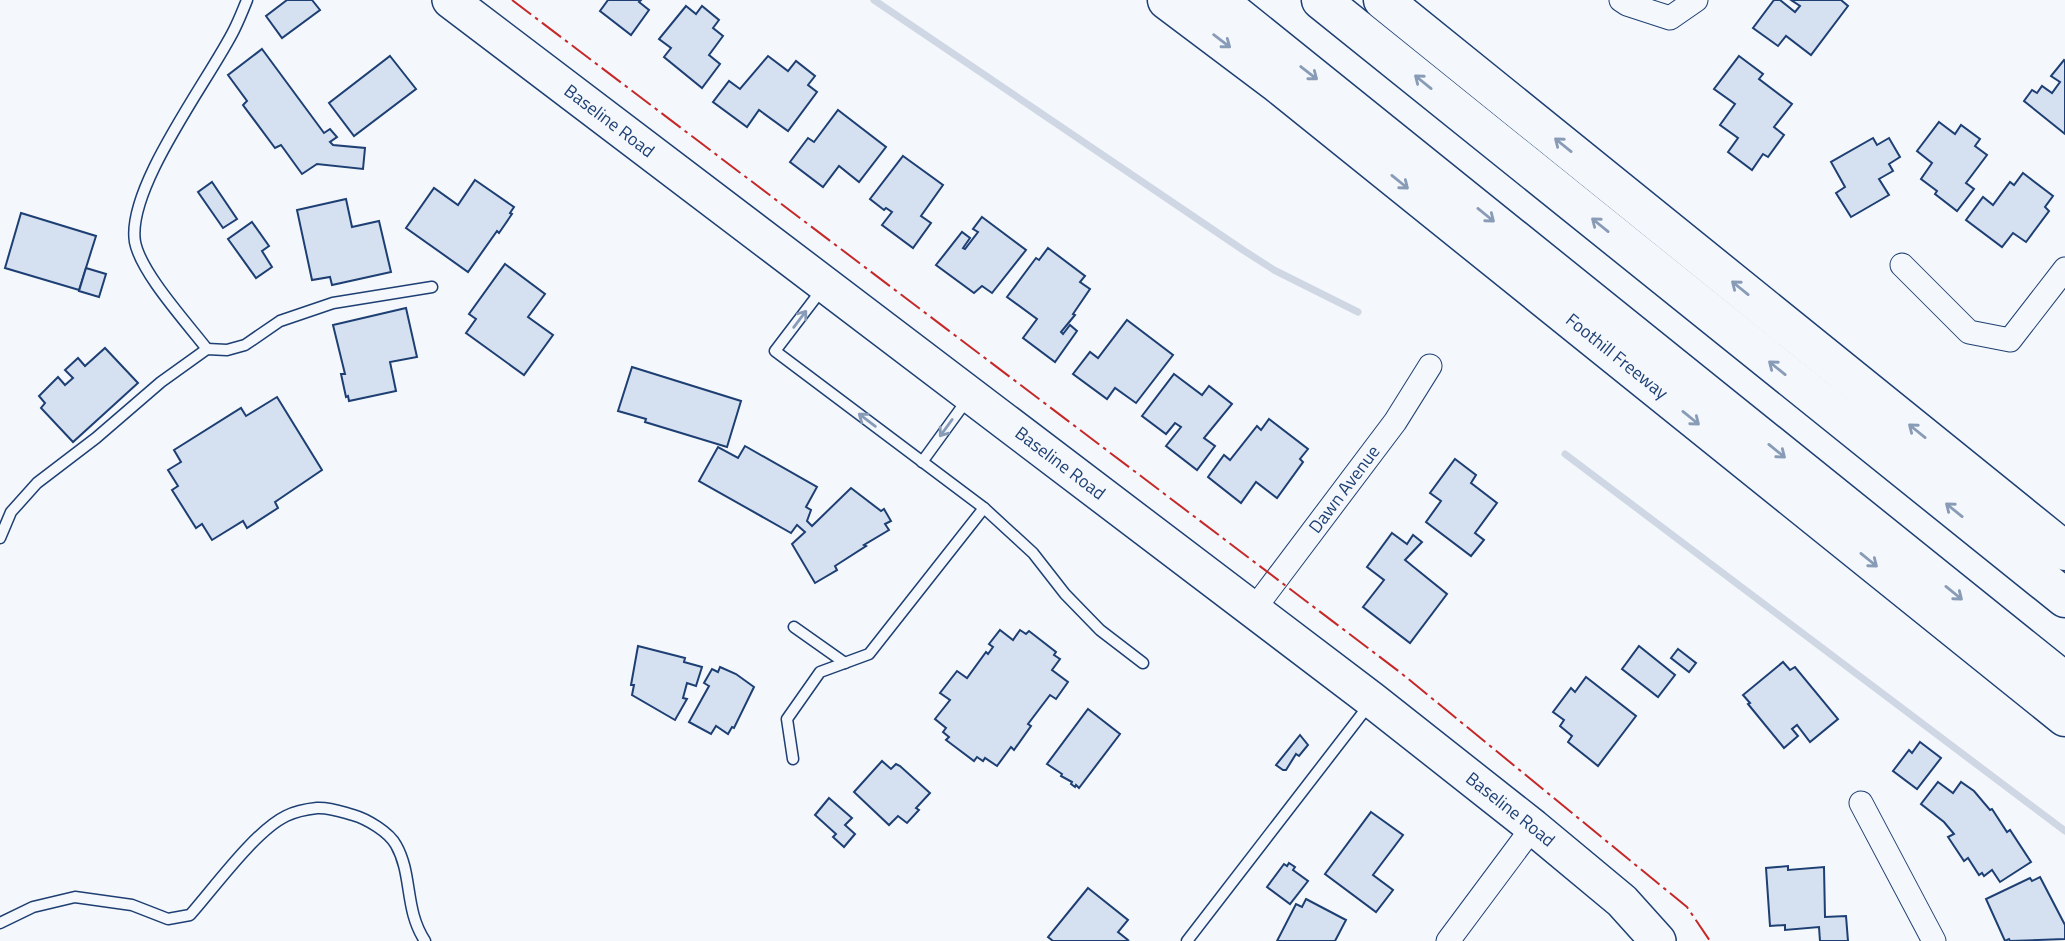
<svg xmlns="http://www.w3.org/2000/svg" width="2065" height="941" font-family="'Titillium Web',sans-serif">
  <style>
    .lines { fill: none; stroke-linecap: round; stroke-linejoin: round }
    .stream { stroke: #cfd7e4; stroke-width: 7 }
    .building { fill: #d5e0f0; stroke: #1d3f73; stroke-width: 2 }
    .service-casing { stroke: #1d3f73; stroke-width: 13 }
    .minor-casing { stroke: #1d3f73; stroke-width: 25 }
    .primary-casing { stroke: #1d3f73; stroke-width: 38 }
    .motorway-casing { stroke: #1d3f73; stroke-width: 41 }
    .service { stroke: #f4f7fb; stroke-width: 10 }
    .minor { stroke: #f4f7fb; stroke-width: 23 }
    .primary { stroke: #f4f7fb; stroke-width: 35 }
    .motorway { stroke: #f4f7fb; stroke-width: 38 }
    .power { stroke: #c62828; stroke-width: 2; stroke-dasharray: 24 5 3.5 5; stroke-linecap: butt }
    .oneway { stroke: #889bb7 }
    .labels { text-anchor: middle; stroke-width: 5; stroke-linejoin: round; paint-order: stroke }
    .street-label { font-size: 18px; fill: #1d3f73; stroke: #f4f7fb }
  </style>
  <rect width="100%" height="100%" fill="#f4f7fb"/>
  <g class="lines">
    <g class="stream">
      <polyline points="874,0 1243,250 1274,270 1358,312"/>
      <polyline points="1565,454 2065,831"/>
    </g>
  </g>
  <g class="building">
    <polygon points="287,0 312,0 320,10 282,38 266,16"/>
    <polygon points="608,0 641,0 639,2 649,10 631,35 600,11"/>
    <polygon points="1774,0 1780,0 1795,12 1800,6 1791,0 1841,0 1848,6 1811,55 1786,36 1778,46 1753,28"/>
    <polygon points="686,6 696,14 702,6 719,20 713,28 723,36 709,55 720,64 702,88 664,57 671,48 659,39"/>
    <polygon points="262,49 324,133 330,129 337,137 330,142 333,145 365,148 363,169 317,164 302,174 281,145 275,148 243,105 247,101 228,75"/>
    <polygon points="390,56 416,89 354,136 329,103"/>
    <polygon points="768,56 788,71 796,61 815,76 808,85 817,92 788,131 759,110 747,127 713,102 729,81 740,89"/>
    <polygon points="1739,56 1763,74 1759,79 1792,104 1774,127 1784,135 1768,157 1763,154 1752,170 1728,152 1738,138 1720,125 1735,104 1714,89"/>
    <polygon points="2064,60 2065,61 2065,134 2024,101 2032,90 2037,93 2042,86 2052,93 2060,82 2051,76"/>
    <polygon points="838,110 886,147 859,182 839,166 823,187 790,162 808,138 814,142"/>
    <polygon points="1939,122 1955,134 1961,125 1980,139 1975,146 1987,155 1966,183 1974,189 1957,211 1935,194 1937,191 1921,179 1932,163 1917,151"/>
    <polygon points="1873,138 1877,145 1889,138 1900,157 1889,164 1893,171 1879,179 1889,195 1851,217 1836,193 1845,187 1831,162"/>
    <polygon points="903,156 943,185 921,216 931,223 913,248 882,225 892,212 886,208 884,210 870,199"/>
    <polygon points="2023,173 2053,196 2045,207 2049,211 2026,242 2013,233 2002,247 1966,220 1983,197 1993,205 2010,182 2014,185"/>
    <polygon points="475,180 514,207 510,213 512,214 499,233 497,231 468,272 406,228 434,188 458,205"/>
    <polygon points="212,182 237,219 223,228 198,192"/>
    <polygon points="346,199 352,227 379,221 391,272 332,285 330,277 312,280 297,210"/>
    <polygon points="21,213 96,236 79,290 5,268"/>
    <polygon points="982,217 1026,250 992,293 982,286 974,293 936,265 962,232 970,238 963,248 965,249 978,232 973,229"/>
    <polygon points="252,222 269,246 262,251 272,267 256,278 228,239"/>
    <polygon points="1048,248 1085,276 1080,282 1090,289 1073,314 1075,315 1061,332 1063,334 1070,325 1077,331 1055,362 1023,338 1037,319 1007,297 1036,258 1039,260"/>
    <polygon points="505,264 545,294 528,317 553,335 524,375 466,333 476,319 469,314"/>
    <polygon points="86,268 106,274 99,297 79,291"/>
    <polygon points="406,308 417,357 390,362 396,391 349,401 348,396 346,397 341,374 345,374 333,325"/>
    <polygon points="1127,320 1173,355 1136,403 1115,388 1107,399 1073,374 1090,352 1098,358"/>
    <polygon points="105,348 138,383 73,442 41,408 45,403 39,396 58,377 65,385 73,378 65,370 78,358 85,366"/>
    <polygon points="632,367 741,401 727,447 645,422 646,419 618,411"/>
    <polygon points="1174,374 1202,395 1209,386 1232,404 1204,438 1215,446 1197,470 1166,446 1181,427 1175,423 1166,434 1142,416"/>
    <polygon points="277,397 322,470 275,502 278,508 247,528 243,521 212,540 202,524 196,528 172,490 178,486 168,470 181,462 174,450 241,408 246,416"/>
    <polygon points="1269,419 1308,449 1300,459 1303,462 1277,498 1256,482 1241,503 1208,477 1224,455 1230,460 1257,426 1261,430"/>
    <polygon points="745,446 817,487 806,507 811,510 807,521 812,526 851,488 881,511 884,509 891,521 885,524 889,530 864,545 866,546 835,566 837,570 815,583 792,544 805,532 797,525 791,533 699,481 718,447 738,458"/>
    <polygon points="1455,459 1476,475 1471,483 1497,503 1475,533 1484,540 1471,556 1426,522 1441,501 1430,493"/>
    <polygon points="1392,533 1407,544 1413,535 1422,542 1405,560 1447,594 1410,643 1363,607 1384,580 1367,567"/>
    <polygon points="1000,630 1013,640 1020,630 1026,634 1029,631 1056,652 1054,655 1060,659 1052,670 1068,682 1056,699 1050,695 1028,724 1031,726 1014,750 1011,747 997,766 985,758 983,761 977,757 974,761 946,740 949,737 943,732 946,728 935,719 950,700 940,693 957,671 967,678 986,652 988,654 993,647 989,644"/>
    <polygon points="638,646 685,658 684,662 702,667 696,686 687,683 683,698 687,699 675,720 632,695 634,685 631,685"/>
    <polygon points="1639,646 1675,675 1658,697 1622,669"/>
    <polygon points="1678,649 1696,663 1689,672 1671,658"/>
    <polygon points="1783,662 1790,670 1795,667 1838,719 1810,742 1797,725 1792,729 1798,736 1784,748 1748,704 1750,703 1743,695"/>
    <polygon points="720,667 736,674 754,687 734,728 732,727 728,734 716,726 711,734 689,722 709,686 704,683 712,669 718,672"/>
    <polygon points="1586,677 1636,716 1598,766 1568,742 1572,736 1560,726 1564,720 1553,712 1571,688 1575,692"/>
    <polygon points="1088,709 1120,734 1079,788 1076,785 1075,787 1071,784 1072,782 1061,776 1062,774 1047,764"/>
    <polygon points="1300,735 1308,745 1299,756 1296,754 1286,770 1283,770 1276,765"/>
    <polygon points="1920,742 1941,758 1917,789 1893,771 1909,750 1912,753"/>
    <polygon points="882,761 891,769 896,764 900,766 930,793 916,808 919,810 907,823 898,816 889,825 854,792"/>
    <polygon points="1938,782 1953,793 1961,782 1974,791 1990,810 1992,809 2007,832 2010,830 2031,862 2000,882 1992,870 1984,876 1982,873 1979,875 1968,858 1964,861 1948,837 1954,834 1944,822 1921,804"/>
    <polygon points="829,798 852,818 845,825 855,834 844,847 833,837 836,834 815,815"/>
    <polygon points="1371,812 1403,835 1373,875 1393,890 1376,912 1325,874"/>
    <polygon points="1289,863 1295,867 1293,870 1308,881 1290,904 1267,887 1284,864 1287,866"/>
    <polygon points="1788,866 1788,870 1824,867 1825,917 1846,916 1848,941 1820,941 1819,927 1785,930 1785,925 1770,926 1766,868"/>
    <polygon points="2040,877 2065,925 2065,939 2010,941 2009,939 2005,941 1986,899 2030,878 2032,881"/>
    <polygon points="1088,888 1128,920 1118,932 1128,940 1126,941 1053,941 1048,937"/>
    <polygon points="1306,899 1346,920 1335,941 1277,941 1296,904 1302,907"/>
  </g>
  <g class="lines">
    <defs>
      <g id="service">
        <path d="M 207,349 C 187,323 141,273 135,242 C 126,188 209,80 234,30 C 239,20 243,10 247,0"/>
        <polyline points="922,462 967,400"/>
        <polyline points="984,508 1033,553 1065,594 1100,630 1143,663"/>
        <polyline points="0,538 11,512 37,483 96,438 161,382 207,349 227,350 245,345 280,321 333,303 432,287"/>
        <polyline points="794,627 845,663"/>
        <polyline points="793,759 787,719 820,672 869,654 984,508 775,351 823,288"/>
        <path d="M 0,923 L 33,907 L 75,897 L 132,905 L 168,919 L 190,915 C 214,888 255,831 286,816 C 294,812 308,809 317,808 C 329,807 342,812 353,815 C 367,819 389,832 396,845 C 413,875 404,909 425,941"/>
        <polyline points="1187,941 1369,705"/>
      </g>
      <g id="minor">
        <polyline points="1621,0 1627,4 1670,18 1696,0"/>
        <polyline points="1902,265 1969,332 2010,340 2065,269"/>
        <path id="s1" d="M 1254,609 L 1395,422 L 1430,366"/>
        <polyline points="1861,803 1934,941"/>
        <polyline points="1448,941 1533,827"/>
      </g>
      <g id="primary">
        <path id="s2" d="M 450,0 L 1372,700 L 1533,827 L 1622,901 L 1658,941"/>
      </g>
      <g id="motorway">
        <path id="s3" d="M 1167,0 L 1276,82 L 2065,717"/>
        <polyline points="1217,0 2065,682"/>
        <polyline points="1321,0 2065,598"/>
        <polyline points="1383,0 2065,551"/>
      </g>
    </defs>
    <use href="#service" class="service-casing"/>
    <use href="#minor" class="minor-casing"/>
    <use href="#primary" class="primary-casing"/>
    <use href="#motorway" class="motorway-casing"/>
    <use href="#service" class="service"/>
    <use href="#minor" class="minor"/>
    <use href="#primary" class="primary"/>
    <use href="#motorway" class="motorway"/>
    <polyline class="power" points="512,0 1401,673 1687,907 1710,941"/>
  </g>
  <defs><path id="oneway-shaft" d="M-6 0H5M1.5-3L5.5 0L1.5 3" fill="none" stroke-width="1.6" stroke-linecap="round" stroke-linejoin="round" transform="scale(1.75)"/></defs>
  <g class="oneway">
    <use href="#oneway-shaft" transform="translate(1222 41) rotate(37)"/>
    <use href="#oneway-shaft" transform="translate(1309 73) rotate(38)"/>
    <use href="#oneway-shaft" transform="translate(1423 82) rotate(-141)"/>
    <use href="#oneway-shaft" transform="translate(1563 145) rotate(-141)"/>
    <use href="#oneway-shaft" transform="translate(1400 182) rotate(39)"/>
    <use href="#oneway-shaft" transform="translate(1486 215) rotate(39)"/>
    <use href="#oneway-shaft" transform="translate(1600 225) rotate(-141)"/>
    <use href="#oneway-shaft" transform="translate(1740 288) rotate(-141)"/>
    <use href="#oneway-shaft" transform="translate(800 319) rotate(-53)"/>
    <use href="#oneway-shaft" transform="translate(1777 368) rotate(-141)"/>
    <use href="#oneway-shaft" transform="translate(1691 418) rotate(39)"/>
    <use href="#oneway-shaft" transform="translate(867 420) rotate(-143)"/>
    <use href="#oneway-shaft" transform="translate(946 428) rotate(126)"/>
    <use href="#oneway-shaft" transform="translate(1917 431) rotate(-141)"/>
    <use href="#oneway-shaft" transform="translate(1777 451) rotate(39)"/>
    <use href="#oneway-shaft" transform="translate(1954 510) rotate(-141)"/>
    <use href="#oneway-shaft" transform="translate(1869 560) rotate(39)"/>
    <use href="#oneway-shaft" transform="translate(1954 593) rotate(39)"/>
  </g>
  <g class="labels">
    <g class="street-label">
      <text dy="6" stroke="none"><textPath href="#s2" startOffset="200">Baseline Road</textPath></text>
      <text dy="6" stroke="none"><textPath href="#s3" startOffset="574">Foothill Freeway</textPath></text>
      <text dy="6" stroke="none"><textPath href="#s2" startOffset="766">Baseline Road</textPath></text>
      <text dy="6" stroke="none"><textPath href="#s1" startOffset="150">Dawn Avenue</textPath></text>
      <text dy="6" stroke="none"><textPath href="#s2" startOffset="1334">Baseline Road</textPath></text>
    </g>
  </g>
</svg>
